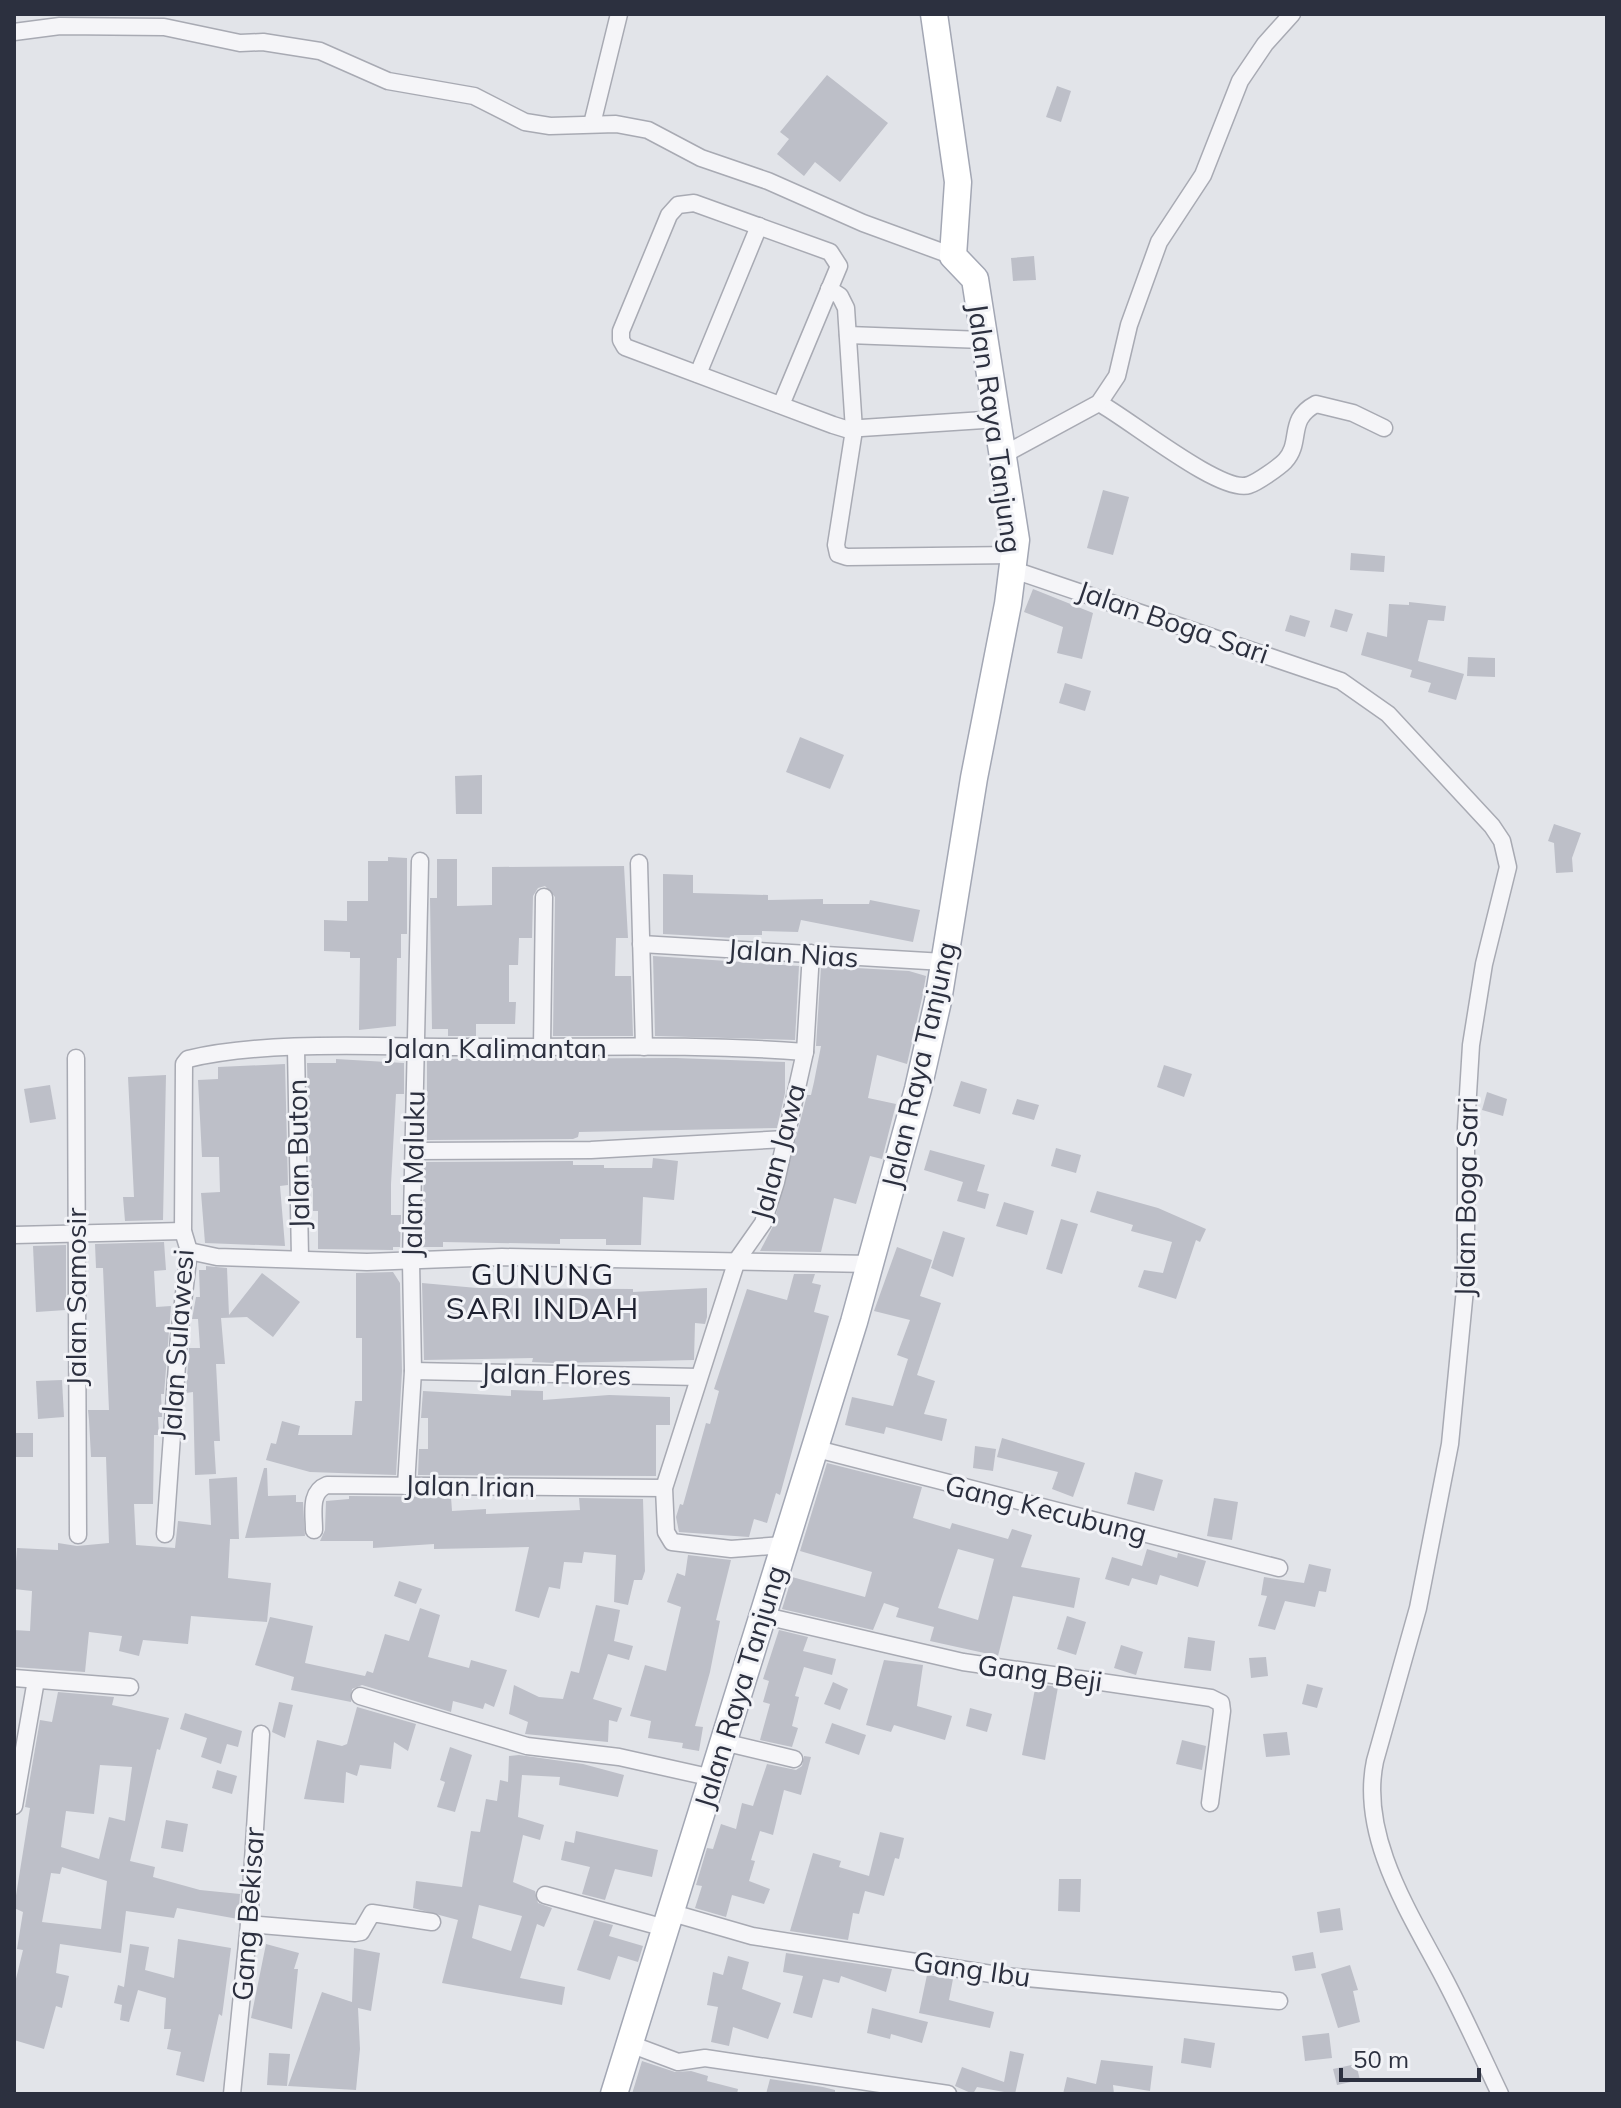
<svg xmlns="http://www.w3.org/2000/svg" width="1621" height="2108" font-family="Mulish,sans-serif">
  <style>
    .building { fill: #bdbfc8; fill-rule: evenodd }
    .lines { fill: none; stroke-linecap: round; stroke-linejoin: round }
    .street-casing { stroke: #a8aab3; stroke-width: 19 }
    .primary-casing { stroke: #a3a7b4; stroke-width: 29 }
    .street { stroke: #f5f5f8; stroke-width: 16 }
    .primary { stroke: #fff; stroke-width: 26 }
    .labels { text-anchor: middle; stroke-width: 6; stroke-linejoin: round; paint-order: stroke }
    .street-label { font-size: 28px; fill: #2c303f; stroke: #f2f3f7 }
    .neighbourhood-label { font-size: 30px; letter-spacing: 2px; fill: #1e2130; stroke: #f2f3f7 }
  </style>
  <rect width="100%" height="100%" fill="#e2e4e9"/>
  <g class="building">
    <polygon points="827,75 888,123 840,182 815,162 804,176 777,154 789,139 780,132"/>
    <polygon points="1057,86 1071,91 1061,122 1046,117"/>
    <polygon points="1034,256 1036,280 1013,281 1011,258"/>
    <polygon points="1103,490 1129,497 1113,555 1087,548"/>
    <polygon points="1351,553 1385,556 1384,572 1350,570"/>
    <polygon points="1033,589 1093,613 1082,659 1057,653 1063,627 1024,612"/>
    <polygon points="1409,602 1446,606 1444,621 1428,620 1418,661 1464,674 1456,700 1428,692 1431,683 1410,677 1412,670 1361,655 1367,632 1387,637 1389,604 1409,605"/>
    <polygon points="1335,609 1353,614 1347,632 1330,627"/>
    <polygon points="1290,615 1310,621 1305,637 1285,631"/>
    <polygon points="1468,657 1495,658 1495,677 1467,676"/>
    <polygon points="1065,683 1091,691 1085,711 1059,703"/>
    <polygon points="800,737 844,755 830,789 786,772"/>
    <polygon points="482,775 482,814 456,814 455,776"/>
    <polygon points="1554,824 1581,833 1572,858 1573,872 1556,873 1554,843 1548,841"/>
    <polygon points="388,857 407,858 407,934 401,934 401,958 397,958 396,1026 359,1030 360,958 350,958 350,952 324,951 324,920 347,921 347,901 368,901 368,861 388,861"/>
    <polygon points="437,859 457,859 457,906 492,905 492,867 624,866 628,938 616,938 615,976 631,976 633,1036 553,1036 555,897 545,886 538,888 533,896 532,938 519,938 518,965 509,965 509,1002 516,1002 515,1024 476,1024 476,1036 448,1036 448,1029 432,1029 430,898 437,898"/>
    <polygon points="663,874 693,875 693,893 768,895 768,900 823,899 823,904 869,904 870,900 920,910 913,942 801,920 798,932 762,931 762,935 734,935 734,938 663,934"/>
    <polygon points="653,956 799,966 795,1040 655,1036"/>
    <polygon points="821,966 909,971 926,976 922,998 907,1064 877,1055 868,1098 896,1104 882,1159 870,1156 856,1204 834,1198 821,1252 760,1251 773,1226 807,1095 811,1095 814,1082 821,1046 816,1046"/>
    <polygon points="676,1058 785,1062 785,1093 777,1128 579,1132 578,1137 573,1139 427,1140 427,1059"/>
    <polygon points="336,1059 404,1063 404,1094 396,1094 391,1184 391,1215 401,1215 400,1247 393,1247 393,1250 318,1249 318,1211 313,1211 313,1188 310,1188 307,1063 336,1063"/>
    <polygon points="285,1064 288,1185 280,1186 285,1246 205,1243 201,1193 220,1192 219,1157 202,1157 198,1080 218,1079 218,1067"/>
    <polygon points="1164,1065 1192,1074 1184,1097 1157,1087"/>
    <polygon points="166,1075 163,1220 125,1221 123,1197 134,1197 128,1077"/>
    <polygon points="961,1081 987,1089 980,1114 953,1106"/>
    <polygon points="50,1085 56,1119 30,1123 24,1089"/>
    <polygon points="1487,1092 1507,1099 1503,1116 1482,1110"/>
    <polygon points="1017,1099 1039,1105 1034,1120 1012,1114"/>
    <polygon points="1056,1148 1081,1155 1076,1173 1051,1166"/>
    <polygon points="930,1150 985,1165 977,1191 989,1194 985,1209 957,1201 963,1182 924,1170"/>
    <polygon points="653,1158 678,1161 674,1200 643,1197 641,1245 606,1245 606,1239 560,1239 560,1244 443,1242 443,1247 422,1247 424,1162 573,1161 573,1165 604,1165 604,1168 652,1168"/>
    <polygon points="1097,1191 1158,1208 1206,1229 1200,1242 1196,1240 1176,1299 1138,1287 1144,1270 1163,1273 1172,1242 1131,1231 1133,1225 1090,1212"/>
    <polygon points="1004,1202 1034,1211 1027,1235 996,1226"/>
    <polygon points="1061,1219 1078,1224 1062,1274 1046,1269"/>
    <polygon points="943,1231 965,1238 953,1277 931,1268"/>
    <polygon points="164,1242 166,1270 154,1271 156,1307 171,1306 164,1394 161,1394 162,1417 158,1417 159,1435 154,1435 153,1504 134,1504 136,1545 175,1548 178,1521 211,1525 209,1479 237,1477 239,1539 230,1539 228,1578 271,1583 267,1622 191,1616 188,1644 143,1640 139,1656 119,1651 122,1636 89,1632 85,1672 14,1667 14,1630 30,1631 32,1591 14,1589 17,1548 58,1550 58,1543 77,1546 109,1543 106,1457 91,1457 89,1420 88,1410 109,1410 103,1268 96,1268 95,1244"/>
    <polygon points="66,1245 66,1310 36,1312 33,1246"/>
    <polygon points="897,1247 932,1260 920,1296 941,1303 917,1375 935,1381 924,1414 947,1419 942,1441 886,1427 884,1434 845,1425 852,1397 893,1406 908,1359 897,1355 910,1320 874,1311"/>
    <polygon points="206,1266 227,1268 229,1315 262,1273 300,1302 273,1337 247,1317 221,1318 225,1364 216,1364 220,1441 214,1441 216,1474 195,1475 193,1392 186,1393 189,1348 200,1348 198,1319 192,1319 196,1297 200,1297 199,1270 206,1270"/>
    <polygon points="393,1272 400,1283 402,1371 396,1475 310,1472 266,1460 271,1443 276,1444 282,1421 300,1426 298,1435 352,1435 355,1401 362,1401 362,1338 356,1338 356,1273"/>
    <polygon points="794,1274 815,1274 812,1283 821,1285 814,1312 829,1316 780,1495 776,1493 767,1523 754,1519 749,1537 679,1532 676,1517 680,1504 683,1505 706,1423 710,1424 719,1391 714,1389 747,1289 787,1300"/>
    <polygon points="422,1283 477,1288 633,1289 633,1292 707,1288 707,1317 705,1324 695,1323 694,1360 555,1363 532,1362 533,1358 424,1360"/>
    <polygon points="62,1380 64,1417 38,1419 36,1381"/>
    <polygon points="511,1390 543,1391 543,1400 609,1395 670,1397 670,1425 656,1425 656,1476 418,1475 419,1449 428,1449 428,1418 421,1418 423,1391 511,1396"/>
    <rect x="15" y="1433" width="18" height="24"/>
    <polygon points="1002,1438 1085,1463 1073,1497 1052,1489 1058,1472 997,1457"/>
    <polygon points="975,1446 996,1449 993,1471 973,1468"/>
    <path d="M 827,1463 L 922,1487 L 913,1518 L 950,1529 L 952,1523 L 1008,1539 L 1012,1529 L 1032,1535 L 1021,1567 L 1080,1578 L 1074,1608 L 1013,1596 L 998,1656 L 930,1641 L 934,1627 L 896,1617 L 899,1608 L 884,1603 L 873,1630 L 782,1609 L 792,1577 L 865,1597 L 872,1572 L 800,1551 ZM 958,1549 L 994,1559 L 978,1620 L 938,1608 Z"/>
    <polygon points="264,1468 267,1468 268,1496 296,1495 296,1502 303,1502 305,1536 245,1538"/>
    <polygon points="1135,1472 1163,1480 1154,1511 1127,1504"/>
    <polygon points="349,1496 451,1497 452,1511 486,1509 486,1514 580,1510 579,1498 643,1499 645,1571 642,1580 634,1580 628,1605 614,1602 616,1555 584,1552 582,1563 564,1562 560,1589 549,1587 539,1618 515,1611 529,1547 434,1549 434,1544 373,1548 373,1541 320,1541 325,1530 326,1501 349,1499"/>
    <polygon points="1214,1498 1238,1502 1232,1540 1207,1536"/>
    <polygon points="1147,1549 1177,1558 1178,1553 1206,1561 1198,1587 1160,1575 1157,1585 1132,1578 1129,1586 1105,1579 1112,1557 1142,1566"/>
    <polygon points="688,1555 731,1560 716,1620 720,1621 710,1672 695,1726 703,1727 699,1751 682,1748 683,1743 648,1738 651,1721 630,1716 645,1665 666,1671 681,1607 667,1602 677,1573 685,1576"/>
    <polygon points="1309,1564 1331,1569 1326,1592 1319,1591 1315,1607 1285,1601 1275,1630 1258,1626 1267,1596 1261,1595 1264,1577 1304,1583"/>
    <polygon points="399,1581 422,1589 416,1604 394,1596"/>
    <polygon points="596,1605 620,1610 614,1641 633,1646 629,1660 608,1654 593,1699 622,1708 617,1722 609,1720 608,1742 525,1734 528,1722 509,1714 514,1685 539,1697 563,1699 571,1671 579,1673"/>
    <polygon points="420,1608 440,1615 428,1657 469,1668 471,1660 507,1670 494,1707 485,1703 483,1709 453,1701 451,1712 362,1685 352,1689 351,1702 291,1690 294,1677 255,1665 270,1617 313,1626 305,1663 365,1676 367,1671 373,1673 385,1634 409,1641"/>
    <polygon points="1067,1616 1086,1622 1076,1655 1057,1649"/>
    <polygon points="779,1630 808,1637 803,1651 836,1659 832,1675 804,1667 795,1696 799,1697 792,1726 798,1728 792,1747 760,1740 770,1704 763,1702 769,1681 763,1679"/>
    <polygon points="1188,1637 1215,1641 1211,1671 1184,1668"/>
    <polygon points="1121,1645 1143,1652 1136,1675 1114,1668"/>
    <polygon points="1266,1657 1268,1676 1251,1678 1249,1658"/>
    <polygon points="884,1660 923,1665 917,1706 952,1716 945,1740 894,1725 891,1732 866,1725"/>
    <polygon points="833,1682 848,1689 840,1710 824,1704"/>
    <polygon points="1036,1684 1058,1687 1045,1760 1022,1755"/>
    <polygon points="1307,1684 1323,1688 1317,1708 1302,1704"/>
    <path d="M 58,1692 L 114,1697 L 112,1705 L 169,1718 L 160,1750 L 157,1749 L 130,1861 L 155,1867 L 153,1877 L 200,1890 L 240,1894 L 238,1919 L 177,1908 L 174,1918 L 126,1911 L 121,1953 L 60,1944 L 56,1973 L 69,1976 L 62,2008 L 56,2006 L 44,2049 L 14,2040 L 14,1987 L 23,1950 L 17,1949 L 23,1912 L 14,1908 L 30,1808 L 25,1807 L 40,1720 L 52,1722 ZM 100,1765 L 132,1767 L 125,1821 L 109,1817 L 99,1859 L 61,1847 L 66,1811 L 94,1814 ZM 62,1867 L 107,1881 L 101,1929 L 42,1922 L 51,1873 L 60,1874 Z"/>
    <polygon points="279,1702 293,1705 285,1738 272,1732"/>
    <polygon points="357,1707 416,1724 408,1751 394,1742 391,1769 360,1765 357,1776 346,1772 344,1803 304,1799 317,1740 342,1746 347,1744"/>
    <polygon points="970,1708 992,1714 987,1732 966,1726"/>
    <polygon points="185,1713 242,1731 238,1747 227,1744 221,1764 201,1757 207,1738 180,1729"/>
    <polygon points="832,1723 866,1735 859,1755 825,1743"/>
    <polygon points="1287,1732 1290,1755 1266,1757 1263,1734"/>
    <polygon points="1182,1740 1206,1746 1202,1770 1176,1764"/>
    <polygon points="450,1747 472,1755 455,1812 437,1807 445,1782 440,1780"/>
    <path d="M 519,1755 L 583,1764 L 624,1775 L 618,1797 L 559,1785 L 560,1777 L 522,1775 L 518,1817 L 544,1825 L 540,1840 L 523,1835 L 513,1882 L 535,1891 L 538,1903 L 552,1908 L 544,1927 L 537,1924 L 520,1978 L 565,1987 L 562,2005 L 442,1983 L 458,1920 L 413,1908 L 416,1881 L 462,1887 L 471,1831 L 480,1832 L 486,1799 L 497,1801 L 500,1780 L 508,1782 L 509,1756 ZM 479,1905 L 522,1916 L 511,1951 L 472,1938 Z"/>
    <polygon points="804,1756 811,1757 801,1795 784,1790 773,1835 760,1831 751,1860 755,1861 749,1881 770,1889 764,1904 732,1895 726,1917 695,1908 702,1886 696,1885 707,1848 713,1849 721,1824 736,1829 742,1803 753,1806 767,1764 796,1770 802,1766"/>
    <polygon points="217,1770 237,1776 232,1794 212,1788"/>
    <polygon points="166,1820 188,1824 183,1852 161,1848"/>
    <polygon points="576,1831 658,1850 652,1877 615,1869 605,1900 582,1894 590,1867 561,1860 565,1841 574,1843"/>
    <polygon points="880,1832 904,1838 899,1859 895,1858 884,1896 865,1891 859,1914 853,1913 848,1940 790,1931 813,1853 841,1861 839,1867 869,1876"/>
    <polygon points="1059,1879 1081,1879 1080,1912 1058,1911"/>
    <polygon points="1340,1908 1343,1930 1320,1933 1317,1912"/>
    <polygon points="594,1920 613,1925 609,1936 643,1946 638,1962 618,1956 610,1980 577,1970"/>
    <polygon points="178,1939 231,1948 222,2016 219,2014 204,2082 176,2075 181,2052 167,2049 171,2029 164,2029 166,1998 138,1990 129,2022 120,2020 122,2005 114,2003 118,1985 124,1987 130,1944 149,1947 145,1970 174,1978"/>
    <polygon points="266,1944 299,1953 294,1969 298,1969 292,2029 251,2018"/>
    <polygon points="354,1948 380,1953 371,2011 358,2008 360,2049 356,2090 288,2086 322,1992 352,2002"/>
    <polygon points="1313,1952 1316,1968 1295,1971 1292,1956"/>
    <polygon points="786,1953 892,1969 886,1992 841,1976 839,1983 823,1979 812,2018 793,2013 803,1976 783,1972"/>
    <polygon points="728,1956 749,1962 742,1989 781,2003 768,2039 733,2027 729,2046 711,2042 718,2007 707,2005 713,1972 723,1975"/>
    <polygon points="1350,1965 1358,1990 1353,1991 1360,2022 1338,2028 1321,1974"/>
    <polygon points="927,1975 953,1979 949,2000 994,2012 990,2028 919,2013"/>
    <polygon points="872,2008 928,2022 922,2043 891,2034 890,2039 867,2033"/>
    <polygon points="1329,2033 1332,2058 1305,2061 1302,2036"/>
    <polygon points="1184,2038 1215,2043 1211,2068 1181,2063"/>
    <polygon points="1010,2051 1024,2054 1015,2094 977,2087 973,2094 955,2086 962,2067 1004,2082"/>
    <polygon points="269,2053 290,2054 287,2086 267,2085"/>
    <polygon points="1101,2060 1153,2066 1150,2091 1113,2085 1114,2094 1063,2094 1067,2077 1096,2084"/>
    <polygon points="642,2061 675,2072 691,2071 708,2076 707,2081 738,2089 737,2094 632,2094"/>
    <polygon points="1356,2064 1360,2080 1337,2085 1333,2069"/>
    <polygon points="770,2079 823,2087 835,2090 835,2094 766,2094"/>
  </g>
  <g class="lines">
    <defs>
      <g id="street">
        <polyline points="14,32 60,26 164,27 240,43 263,42 320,51 388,81 474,96 525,122 550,126 616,124 648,130 701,158 768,181 863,223 953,256"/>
        <polyline points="592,124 619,14"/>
        <polyline points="829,289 840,296 846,308 854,430 836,545 838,554 847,557 1015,555"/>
        <polyline points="848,335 983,340"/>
        <polyline points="698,374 759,226"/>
        <path d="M 1099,403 C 1129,419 1222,495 1249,485 C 1258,482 1279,467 1285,461 C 1303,441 1286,420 1316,404 L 1353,413 L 1384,428"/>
        <polyline points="781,405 839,266 830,252 694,203 678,205 669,215 621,331 621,340 625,347 833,425 846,429 999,419"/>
        <polyline points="1003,455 1099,403 1117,376 1129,325 1159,242 1203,175 1240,81 1265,44 1292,14"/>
        <path d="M 1014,570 L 1341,681 L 1388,714 L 1492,826 L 1502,841 L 1508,867 L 1484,964 L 1471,1045 L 1466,1127 L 1466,1279 L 1450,1444 L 1418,1608 L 1375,1761 C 1359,1837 1411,1915 1444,1978 C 1464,2016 1482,2056 1500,2094"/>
        <polyline points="639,863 644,1047"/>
        <polyline points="641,944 944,962"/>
        <polyline points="542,1048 544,897"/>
        <polyline points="296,1049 300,1258"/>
        <polyline points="76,1058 78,1535"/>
        <polyline points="414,1151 591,1150 786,1139"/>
        <polyline points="14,1235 183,1231"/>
        <polyline points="189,1251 217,1257 367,1262 502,1257 871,1264"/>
        <polyline points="413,1371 699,1377"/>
        <polyline points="813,1448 1279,1568"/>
        <polyline points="406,1486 413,1371 411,1261 420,861"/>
        <path d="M 314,1530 C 314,1513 309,1492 327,1485 L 664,1488"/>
        <path d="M 165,1534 L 179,1337 L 189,1251 L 183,1231 L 184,1064 L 188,1059 C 266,1040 381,1047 462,1047 C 576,1048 691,1043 805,1052"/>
        <polyline points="783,1545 731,1549 672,1542 666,1532 664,1488 737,1260 763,1223 776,1182 805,1052 811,953"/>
        <polyline points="761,1615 963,1662 1211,1698 1221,1703 1222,1711 1210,1803"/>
        <polyline points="14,1678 130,1687"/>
        <polyline points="360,1696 527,1746 619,1757 713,1778"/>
        <polyline points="723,1742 794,1759"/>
        <polyline points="14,1806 36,1680"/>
        <polyline points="545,1895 665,1928"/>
        <polyline points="669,1912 752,1936 1004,1976 1279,2001"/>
        <polyline points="249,1924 355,1933 361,1932 372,1913 432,1922"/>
        <polyline points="630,2044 678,2062 705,2058 948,2094"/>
        <polyline points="232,2094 249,1924 261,1734"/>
      </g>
      <polyline id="primary" points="614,2094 854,1322 918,1089 938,1001 974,778 1008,604 1016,540 975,279 953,256 958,182 934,14"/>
    </defs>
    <use href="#street" class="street-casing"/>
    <use href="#primary" class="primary-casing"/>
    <use href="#street" class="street"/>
    <use href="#primary" class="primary"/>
  </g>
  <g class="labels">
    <g class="street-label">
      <text transform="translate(995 428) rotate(82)" y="10">Jalan Raya Tanjung</text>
      <text transform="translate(1173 622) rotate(19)" y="10">Jalan Boga Sari</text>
      <text transform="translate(793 953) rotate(4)" y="10">Jalan Nias</text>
      <text x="496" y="1058">Jalan Kalimantan</text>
      <text transform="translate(919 1065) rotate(-77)" y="10">Jalan Raya Tanjung</text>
      <text transform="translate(778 1152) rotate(-75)" y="10">Jalan Jawa</text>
      <text transform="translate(298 1154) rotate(-91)" y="10">Jalan Buton</text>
      <text transform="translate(413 1174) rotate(-89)" y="10">Jalan Maluku</text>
      <text transform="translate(1466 1197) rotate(-89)" y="10">Jalan Boga Sari</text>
      <text transform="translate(76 1297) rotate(-90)" y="10">Jalan Samosir</text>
      <text transform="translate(177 1344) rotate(-86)" y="10">Jalan Sulawesi</text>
      <text transform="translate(556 1374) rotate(1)" y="10">Jalan Flores</text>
      <text transform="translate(470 1486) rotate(1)" y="10">Jalan Irian</text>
      <text transform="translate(1046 1509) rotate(14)" y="10">Gang Kecubung</text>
      <text transform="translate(1040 1673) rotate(8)" y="10">Gang Beji</text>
      <text transform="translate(740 1687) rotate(-73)" y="10">Jalan Raya Tanjung</text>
      <text transform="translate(248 1914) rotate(-86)" y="10">Gang Bekisar</text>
      <text transform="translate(972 1969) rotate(8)" y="10">Gang Ibu</text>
    </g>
    <g class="neighbourhood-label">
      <text x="543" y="1285">GUNUNG<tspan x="543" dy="34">SARI INDAH</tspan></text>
    </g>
  </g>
  <rect width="1621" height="2108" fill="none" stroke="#2c303f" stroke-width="32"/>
  <path d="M1341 2068v12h138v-12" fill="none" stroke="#2c303f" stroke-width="4"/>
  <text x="1353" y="2068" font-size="24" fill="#2c303f" stroke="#f2f3f7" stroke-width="6" paint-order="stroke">50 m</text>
</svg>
